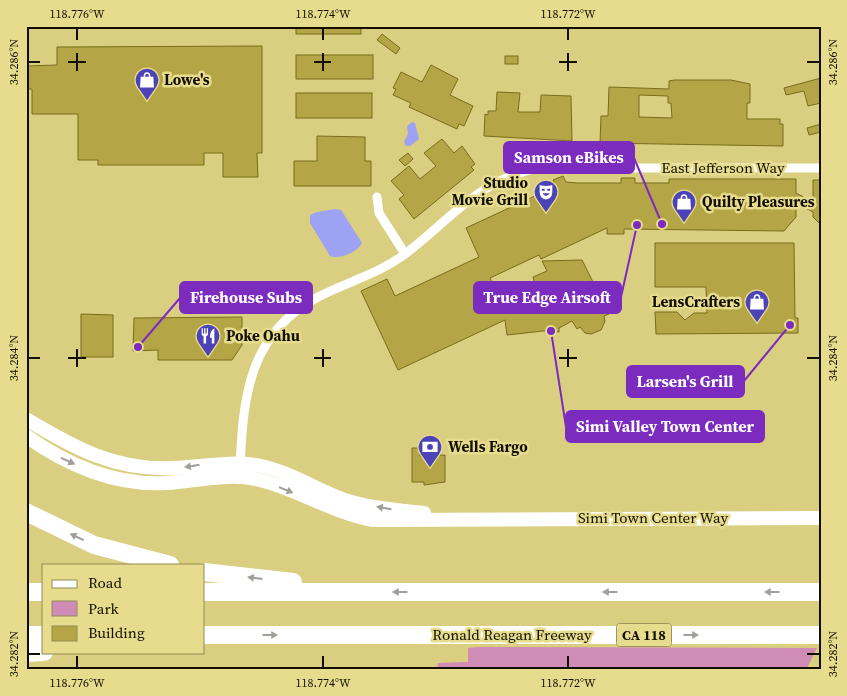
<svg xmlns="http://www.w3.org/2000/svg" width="847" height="696" font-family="'Source Serif 4',serif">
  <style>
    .green { fill: #cf8cb7 }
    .water { fill: #9da2f2 }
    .building { fill: #b4a547; stroke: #796d1b; fill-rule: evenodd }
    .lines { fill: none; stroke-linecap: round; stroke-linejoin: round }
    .street { stroke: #fff; stroke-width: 9 }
    .secondary { stroke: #fff; stroke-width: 14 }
    .highway { stroke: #fff; stroke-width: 18 }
    .oneway { fill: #a19f99 }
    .ticks { fill: none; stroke: #130f00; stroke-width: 2 }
    .labels { text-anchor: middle; stroke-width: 5; stroke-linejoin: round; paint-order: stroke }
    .shield { fill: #e7dc8d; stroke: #534c2a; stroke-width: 1 }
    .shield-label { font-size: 14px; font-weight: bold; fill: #130f00 }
    .poi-label { font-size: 15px; font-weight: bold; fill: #130f00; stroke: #e7dc8d; text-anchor: start }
    .street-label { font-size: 15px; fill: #130f00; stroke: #e7dc8d }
    .leader { fill: none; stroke: #7b2cbf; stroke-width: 2 }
    .callout-dot { fill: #7b2cbf; stroke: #e7dc8d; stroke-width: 2 }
    .callout { fill: #7b2cbf; stroke: #7b2cbf; stroke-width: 2 }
    .callout-label { font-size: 16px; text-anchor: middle; font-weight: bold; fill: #fff }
    .neatline { fill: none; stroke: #130f00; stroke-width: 2 }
    .ticks-label { font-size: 12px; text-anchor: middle; fill: #130f00 }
  </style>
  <rect width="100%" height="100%" fill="#dace81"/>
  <polygon class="green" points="468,648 479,647 817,648 806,670 437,670 438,663 468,662"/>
  <g class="water">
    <polygon points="412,122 415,123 419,139 410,146 406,146 404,142 408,134 407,126"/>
    <path d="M 335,209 L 341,210 L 362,243 C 358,252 339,260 330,256 L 310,223 L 310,215 L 317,212 Z"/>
  </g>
  <g class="building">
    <rect x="296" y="26" width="65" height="8"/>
    <polygon points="382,34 400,48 396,54 377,40"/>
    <polygon points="262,46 262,153 257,153 258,177 223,177 223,153 204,153 204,165 98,165 98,160 78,160 78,114 32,114 32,89 26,89 26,66 57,65 57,47"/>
    <rect x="296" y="55" width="77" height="24"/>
    <rect x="505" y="56" width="13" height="8"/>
    <polygon points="431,65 458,79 450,95 473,106 464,126 459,124 457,129 409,107 411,103 393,95 396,89 393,88 401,72 422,82"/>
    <polygon points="821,78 821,103 808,106 804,91 786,95 784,88"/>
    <path d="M 674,80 L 731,80 L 750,84 L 750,103 L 747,103 L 747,119 L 780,119 L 780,124 L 783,124 L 783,146 L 600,143 L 601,116 L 608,116 L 609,87 L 669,89 L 669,81 ZM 639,95 L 668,96 L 668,103 L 671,103 L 672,118 L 639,117 Z"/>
    <polygon points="497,92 520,93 518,112 540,112 541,95 571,96 572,141 484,136 485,114 488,115 488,111 496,111"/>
    <rect x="296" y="93" width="76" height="25"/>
    <polygon points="821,124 821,132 809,135 807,128"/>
    <polygon points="317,136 365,137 365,161 371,161 371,186 294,186 294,161 317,161"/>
    <polygon points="442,139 454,153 462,146 475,164 471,167 474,170 414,219 399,199 404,195 391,181 409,166 420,179 436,166 424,153"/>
    <polygon points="408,153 413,159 405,166 399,160"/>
    <polygon points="563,176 566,182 578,183 621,183 621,178 635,178 635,183 669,183 669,179 796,179 796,193 813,202 813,180 821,180 821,225 813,217 813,212 796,203 796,217 784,231 624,229 624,234 607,234 607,228 541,259 539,255 490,278 499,297 518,289 538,296 533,277 547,271 542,261 582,260 609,314 604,316 605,321 601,330 591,334 585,333 580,327 577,329 572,321 559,328 559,332 543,331 507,335 505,320 398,370 361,291 387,279 395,296 479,257 466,228 537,195 539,199 558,190 553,180"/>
    <polygon points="655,243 794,243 795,318 798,318 798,333 656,334 655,312 677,312 685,320 694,313 707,313 706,287 655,287"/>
    <polygon points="81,314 113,315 113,357 81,357"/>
    <polygon points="242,317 242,345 232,360 158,360 158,350 133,351 134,318"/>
    <polygon points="412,448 420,448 420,456 445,455 445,482 424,485 424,482 412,482"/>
  </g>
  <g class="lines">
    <g class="street">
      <polyline points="377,197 379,213 405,254"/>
      <path d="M 240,468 C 243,396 249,332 320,296 C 348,282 380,273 405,254 C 435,232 461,202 494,184 C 508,176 522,172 537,168 L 821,168"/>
    </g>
    <g class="secondary">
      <path d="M 26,419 C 75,448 115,471 174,468 C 204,467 231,460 261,466 C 290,472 315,489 342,499 C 368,508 396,510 424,513"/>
      <path d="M 26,436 C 67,465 116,486 167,483 C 194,481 224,474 251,478 C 293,486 330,512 373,520 L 821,518"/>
    </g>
    <g class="highway">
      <polyline points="26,512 94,545 170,565"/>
      <polyline points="204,572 293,582"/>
      <polyline points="26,592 44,592"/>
      <polyline points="204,592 821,592"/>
      <polyline points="26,635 44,635"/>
      <polyline points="204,635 821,635"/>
      <polyline points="26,653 44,652"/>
    </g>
  </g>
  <defs><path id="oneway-solid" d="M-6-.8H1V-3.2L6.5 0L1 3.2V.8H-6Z" transform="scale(1.25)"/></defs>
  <g class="oneway">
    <use href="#oneway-solid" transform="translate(68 461) rotate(25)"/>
    <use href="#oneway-solid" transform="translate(192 466) rotate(171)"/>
    <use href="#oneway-solid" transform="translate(286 490) rotate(22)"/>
    <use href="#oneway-solid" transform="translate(384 508) rotate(-170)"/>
    <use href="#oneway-solid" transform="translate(77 537) rotate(-155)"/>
    <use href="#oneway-solid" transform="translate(255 578) rotate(-173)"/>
    <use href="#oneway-solid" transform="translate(400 592) rotate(180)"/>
    <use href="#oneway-solid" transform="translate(610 592) rotate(180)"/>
    <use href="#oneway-solid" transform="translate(772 592) rotate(180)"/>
    <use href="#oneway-solid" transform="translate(270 635)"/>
    <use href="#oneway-solid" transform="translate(691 635)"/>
  </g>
  <path class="ticks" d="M 77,28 L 77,40M 323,28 L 323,40M 568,28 L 568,40M 77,53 L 77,71M 323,53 L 323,71M 568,53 L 568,71M 28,62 L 40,62M 68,62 L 86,62M 314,62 L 331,62M 559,62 L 577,62M 807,62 L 820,62M 77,349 L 77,367M 323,349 L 323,367M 568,349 L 568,367M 28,358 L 40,358M 68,358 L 86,358M 314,358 L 331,358M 559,358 L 577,358M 807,358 L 820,358M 28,654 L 40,654M 807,654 L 820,654M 77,656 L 77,668M 323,656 L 323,668M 568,656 L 568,668"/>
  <defs>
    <symbol id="shop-pin" viewBox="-11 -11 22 30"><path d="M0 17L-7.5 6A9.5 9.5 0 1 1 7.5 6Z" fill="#4d43b9" stroke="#e7dc8d"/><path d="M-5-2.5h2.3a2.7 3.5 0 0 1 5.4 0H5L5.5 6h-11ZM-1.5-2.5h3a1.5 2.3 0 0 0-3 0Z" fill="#fff"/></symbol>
    <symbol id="theatre-pin" viewBox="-11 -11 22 30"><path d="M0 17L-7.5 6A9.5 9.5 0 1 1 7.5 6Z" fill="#4d43b9" stroke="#e7dc8d"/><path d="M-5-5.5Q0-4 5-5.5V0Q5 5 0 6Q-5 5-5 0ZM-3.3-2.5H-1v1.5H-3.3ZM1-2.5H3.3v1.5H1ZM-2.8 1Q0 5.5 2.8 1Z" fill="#fff"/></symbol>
    <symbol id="restaurant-pin" viewBox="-11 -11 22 30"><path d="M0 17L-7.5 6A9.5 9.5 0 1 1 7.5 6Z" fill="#4d43b9" stroke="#e7dc8d"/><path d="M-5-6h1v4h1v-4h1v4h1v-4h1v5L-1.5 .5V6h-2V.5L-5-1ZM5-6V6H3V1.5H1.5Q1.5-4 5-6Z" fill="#fff"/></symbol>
    <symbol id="bank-pin" viewBox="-11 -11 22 30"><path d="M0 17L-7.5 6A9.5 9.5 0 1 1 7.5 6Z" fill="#4d43b9" stroke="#e7dc8d"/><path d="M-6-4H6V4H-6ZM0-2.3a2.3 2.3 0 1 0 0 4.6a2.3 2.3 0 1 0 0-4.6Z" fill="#fff"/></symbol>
  </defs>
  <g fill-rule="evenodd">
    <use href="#shop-pin" x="133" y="66" width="28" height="38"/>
    <use href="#theatre-pin" x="532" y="178" width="28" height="38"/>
    <use href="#shop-pin" x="670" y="188" width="28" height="38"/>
    <use href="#shop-pin" x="743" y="288" width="28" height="38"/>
    <use href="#restaurant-pin" x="194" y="322" width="28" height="38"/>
    <use href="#bank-pin" x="416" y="433" width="28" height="38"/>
  </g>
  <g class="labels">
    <rect class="shield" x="616.5" y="623.5" width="55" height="23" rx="4"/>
    <g class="shield-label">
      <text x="644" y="640">CA 118</text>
    </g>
    <g class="poi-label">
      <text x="164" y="85">Lowe's</text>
      <text x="528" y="188" text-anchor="end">Studio<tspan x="528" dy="17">Movie Grill</tspan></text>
      <text x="702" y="207">Quilty Pleasures</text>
      <text x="740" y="307" text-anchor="end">LensCrafters</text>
      <text x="226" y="341">Poke Oahu</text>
      <text x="448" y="452">Wells Fargo</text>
    </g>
    <g class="street-label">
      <text x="723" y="173">East Jefferson Way</text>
      <text x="653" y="523">Simi Town Center Way</text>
      <text x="512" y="640">Ronald Reagan Freeway</text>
    </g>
  </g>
  <path class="leader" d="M662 224L634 158M637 225L621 297M138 347L180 298M790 325L744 381M551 331L566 427"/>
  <g class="callout-dot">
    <circle cx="662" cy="224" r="5"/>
    <circle cx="637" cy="225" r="5"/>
    <circle cx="138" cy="347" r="5"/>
    <circle cx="790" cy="325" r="5"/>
    <circle cx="551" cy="331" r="5"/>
  </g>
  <g class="callout">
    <rect x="504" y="142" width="130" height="31" rx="5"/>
    <rect x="474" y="282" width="147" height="31" rx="5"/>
    <rect x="180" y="282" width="132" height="31" rx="5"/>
    <rect x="627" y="366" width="117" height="31" rx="5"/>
    <rect x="566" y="411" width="198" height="31" rx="5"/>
  </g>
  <g class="callout-label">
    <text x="569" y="163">Samson eBikes</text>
    <text x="547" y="303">True Edge Airsoft</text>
    <text x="246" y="303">Firehouse Subs</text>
    <text x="685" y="387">Larsen's Grill</text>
    <text x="665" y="432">Simi Valley Town Center</text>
  </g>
  <rect width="847" height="696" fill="none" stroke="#e7dc8d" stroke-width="55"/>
  <rect x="42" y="564" width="162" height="90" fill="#e7dc8d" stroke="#928a55"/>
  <rect x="52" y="580" width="25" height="8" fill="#ffffff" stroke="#928a55"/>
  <text x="88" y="588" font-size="15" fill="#130f00">Road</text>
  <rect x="52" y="601" width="25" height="15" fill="#cf8cb7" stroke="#928a55"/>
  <text x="88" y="614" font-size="15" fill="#130f00">Park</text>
  <rect x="52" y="626" width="25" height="15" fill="#b4a547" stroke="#928a55"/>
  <text x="88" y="638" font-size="15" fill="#130f00">Building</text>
  <rect x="28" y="28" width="792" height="640" class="neatline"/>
  <g class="ticks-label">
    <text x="77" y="18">118.776°W</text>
    <text x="323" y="18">118.774°W</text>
    <text x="568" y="18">118.772°W</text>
    <text transform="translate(14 62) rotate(-90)" y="4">34.286°N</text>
    <text transform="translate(833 62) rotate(-90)" y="4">34.286°N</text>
    <text transform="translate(14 358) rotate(-90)" y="4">34.284°N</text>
    <text transform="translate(833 358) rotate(-90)" y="4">34.284°N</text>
    <text transform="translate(14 654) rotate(-90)" y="4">34.282°N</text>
    <text transform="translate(833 654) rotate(-90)" y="4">34.282°N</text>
    <text x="77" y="687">118.776°W</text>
    <text x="323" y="687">118.774°W</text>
    <text x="568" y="687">118.772°W</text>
  </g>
</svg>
